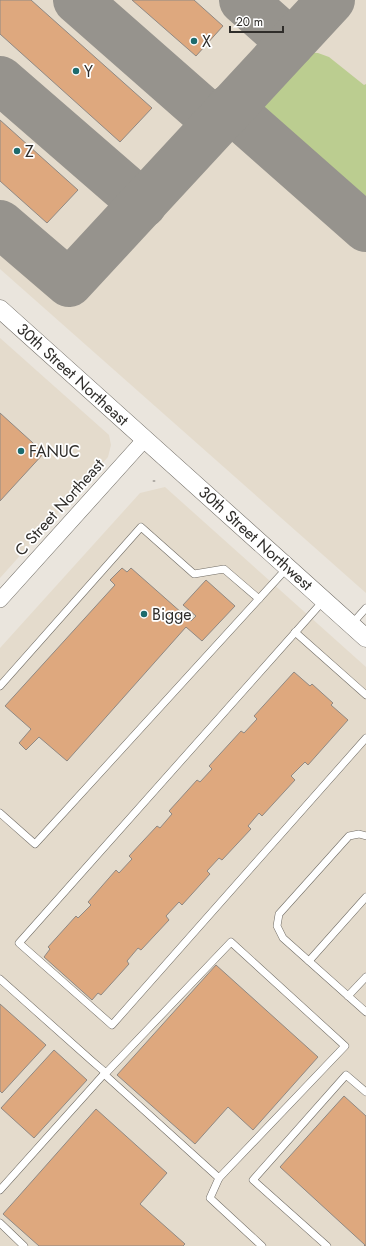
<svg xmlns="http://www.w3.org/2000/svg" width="366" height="1246" font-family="Jost,sans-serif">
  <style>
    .built { fill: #e4dbcc }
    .green { fill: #bbcd90 }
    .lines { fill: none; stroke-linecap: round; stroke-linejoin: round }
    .taxiway { stroke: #96938d; stroke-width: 48 }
    .building { fill: #dea87e; stroke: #908983 }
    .service-casing { stroke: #706c65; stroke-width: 8 }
    .minor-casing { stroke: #706c65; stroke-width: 16 }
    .tertiary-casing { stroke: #706c65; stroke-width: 19 }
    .path { stroke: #b1ada7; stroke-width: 2.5; stroke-dasharray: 2 2; stroke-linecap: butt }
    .service { stroke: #fff; stroke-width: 7 }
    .minor { stroke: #fff; stroke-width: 15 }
    .tertiary { stroke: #fff; stroke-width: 18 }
    .poi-dot { fill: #1e6b6d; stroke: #fff; stroke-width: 1.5 }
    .labels { text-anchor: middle; stroke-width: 3.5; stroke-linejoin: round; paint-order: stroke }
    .poi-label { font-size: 16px; fill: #2f2d2a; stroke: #fff; text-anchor: start }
    .street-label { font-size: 16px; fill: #2f2d2a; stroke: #fff }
  </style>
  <rect width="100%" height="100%" fill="#eae5dd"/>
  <g class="built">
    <polygon points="0,0 366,0 366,593 0,269"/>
    <polygon points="0,338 109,435 111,445 108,457 0,578"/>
    <polygon points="165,487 366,667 366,1246 0,1246 0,648 140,493"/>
  </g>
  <polygon class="green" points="300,52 318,53 329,57 364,85 366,84 366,204 362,208 345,199 317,176 284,145 262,121 251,103 259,87 280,62"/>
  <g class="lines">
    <g class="taxiway">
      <polyline points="77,0 217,123"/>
      <polyline points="243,0 291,43"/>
      <polyline points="0,80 143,204"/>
      <polyline points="230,108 366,228"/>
      <polyline points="0,224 69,283 331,0"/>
    </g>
  </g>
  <g class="building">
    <polygon points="0,0 31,0 152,108 120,142 0,34"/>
    <polygon points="132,0 194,0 223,26 196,56"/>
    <polygon points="0,120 78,190 47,223 0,181"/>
    <polygon points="0,413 44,453 0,501"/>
    <polygon points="122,568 127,572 131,568 191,621 196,616 183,605 206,580 235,606 202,641 186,627 67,761 39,737 26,750 19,743 31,729 5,706 115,585 110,580"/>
    <polygon points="294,672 310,686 312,684 333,703 331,705 348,720 308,765 305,762 291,776 295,780 262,816 259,813 248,826 251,829 222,860 219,858 207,871 210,874 182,905 179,902 166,916 169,920 141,950 138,948 127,961 129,964 101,995 98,993 92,1000 44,957 50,949 48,947 76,916 78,918 91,905 88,902 116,870 119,873 132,859 129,856 157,826 160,828 172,814 169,811 197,780 200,782 212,769 209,766 241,731 244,733 257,719 254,716"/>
    <polygon points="216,965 318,1057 253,1130 228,1107 195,1144 117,1075"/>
    <polygon points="0,1004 46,1045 2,1093 0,1091"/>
    <polygon points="54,1050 87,1080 34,1138 1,1108"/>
    <polygon points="344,1096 366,1116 366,1246 364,1246 365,1245 280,1167"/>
    <polygon points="96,1109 167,1173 140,1204 185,1244 183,1246 39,1246 3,1214"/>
  </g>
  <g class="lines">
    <defs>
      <g id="service">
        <polyline points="324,600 19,943 112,1025 366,738"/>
        <polyline points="351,625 366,608"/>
        <polyline points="295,632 366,695"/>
        <polyline points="0,686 141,527 194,574 224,569 259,599"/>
        <polyline points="0,813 35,844 288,567"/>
        <polyline points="366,836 359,834 349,836 279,914 277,926 283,938 366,1012"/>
        <polyline points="309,961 366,897"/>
        <polyline points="0,979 92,1061 106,1073 104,1074 219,1178 345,1046 231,942 106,1073"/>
        <polyline points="348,996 366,977"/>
        <polyline points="219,1178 210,1198 262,1246"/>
        <polyline points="0,1190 104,1074"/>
        <polyline points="0,1223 24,1246"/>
        <polyline points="327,1246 253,1180 346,1075 366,1092"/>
      </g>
      <polyline id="minor" points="0,600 145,439"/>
      <polyline id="tertiary" points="0,309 366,638"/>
    </defs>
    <use href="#service" class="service-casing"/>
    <use href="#minor" class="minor-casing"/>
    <use href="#tertiary" class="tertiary-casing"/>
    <polyline class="path" points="154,480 154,484"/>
    <use href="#service" class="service"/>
    <use href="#minor" class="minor"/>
    <use href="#tertiary" class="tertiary"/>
  </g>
  <g class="poi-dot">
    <circle cx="194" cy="41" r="4"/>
    <circle cx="76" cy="71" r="4"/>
    <circle cx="17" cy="151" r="4"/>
    <circle cx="21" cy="451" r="4"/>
    <circle cx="144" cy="614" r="4"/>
  </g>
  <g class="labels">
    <g class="poi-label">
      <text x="202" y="47">X</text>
      <text x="84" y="77">Y</text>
      <text x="25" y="157">Z</text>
      <text x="29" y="457">FANUC</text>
      <text x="152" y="620">Bigge</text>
    </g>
    <g class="street-label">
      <text transform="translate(73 374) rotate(42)" y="6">30th Street Northeast</text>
      <text transform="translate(59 507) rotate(-48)" y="6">C Street Northeast</text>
      <text transform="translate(256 538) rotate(42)" y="6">30th Street Northwest</text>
    </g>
  </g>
  <path d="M230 26v6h53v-6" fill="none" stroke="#2f2d2a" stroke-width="2"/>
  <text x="236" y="26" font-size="12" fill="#2f2d2a" stroke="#ffffff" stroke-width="3" paint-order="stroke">20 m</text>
</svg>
